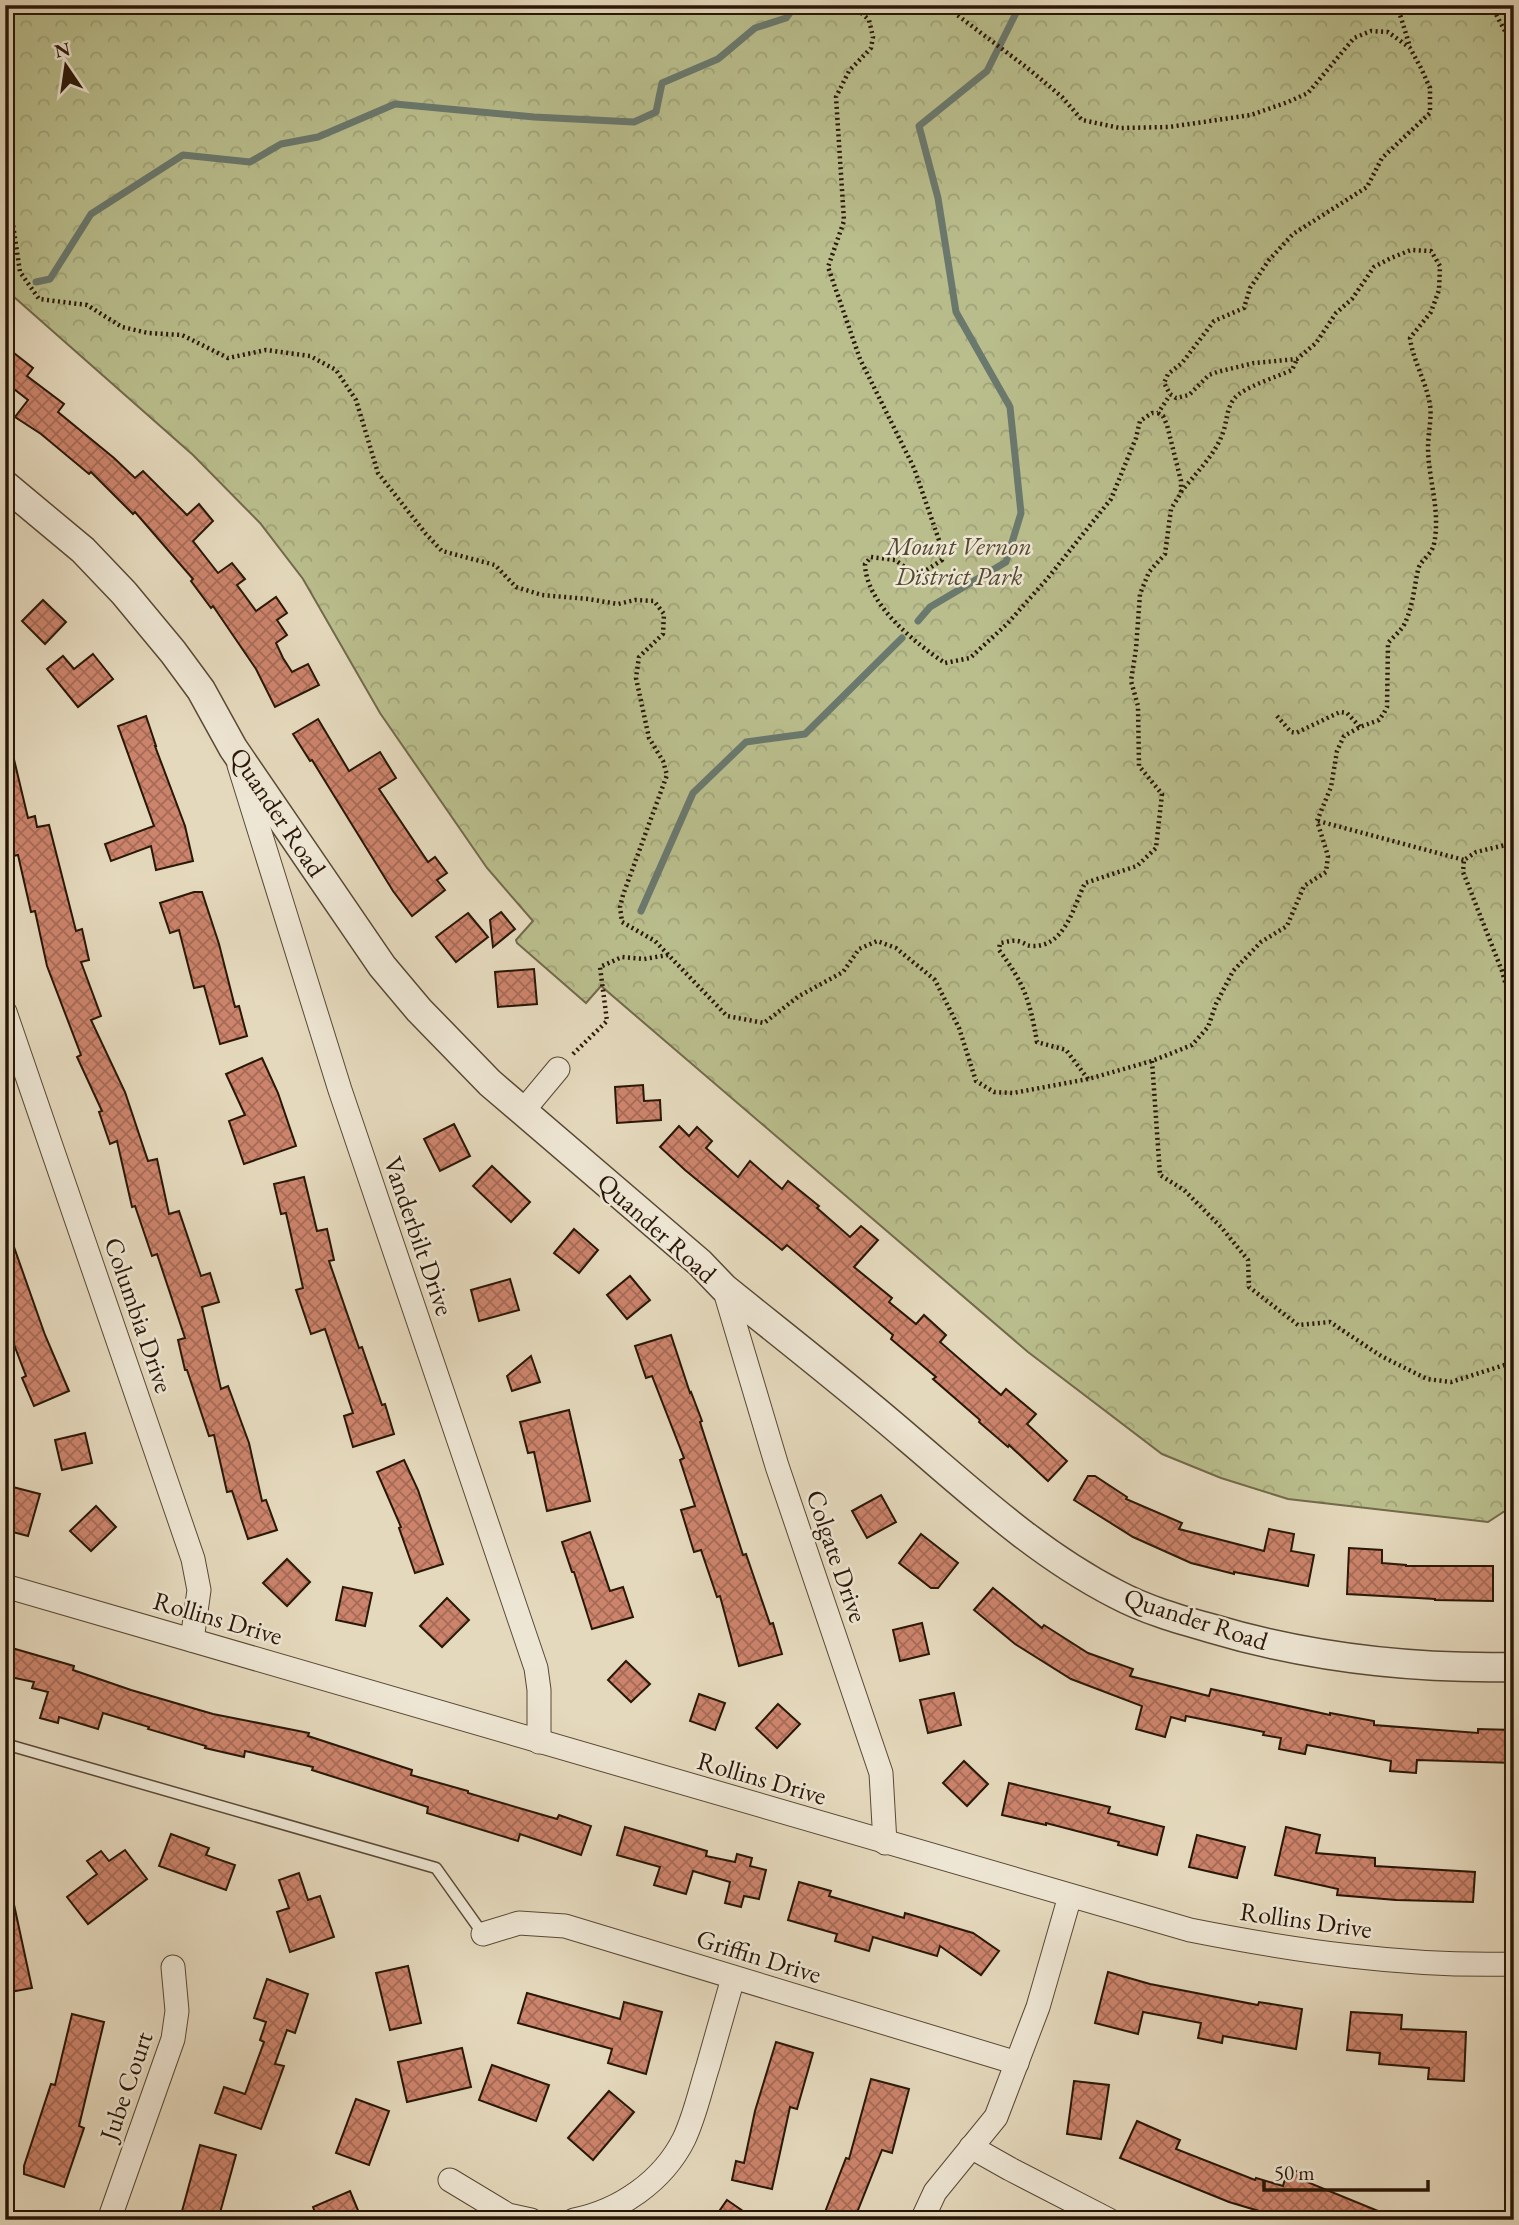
<svg xmlns="http://www.w3.org/2000/svg" width="1519" height="2225" font-family="'EB Garamond',serif">
  <style>
    .forest { fill: url(#forest-crowns); stroke: #726a4a; stroke-width: 2 }
    .lines { fill: none; stroke-linecap: round; stroke-linejoin: round }
    .stream { stroke: #6a796e; stroke-width: 7 }
    .building { fill: url(#building-cross-hatch); stroke: #291707; stroke-width: 2 }
    .service-casing { stroke: #584834; stroke-width: 13 }
    .minor-casing { stroke: #584834; stroke-width: 25 }
    .tertiary-casing { stroke: #584834; stroke-width: 31 }
    .path { stroke: #291707; stroke-width: 4.5; stroke-dasharray: 2 3.5; stroke-linecap: butt }
    .service { stroke: #eee6d4; stroke-width: 10 }
    .minor { stroke: #eee6d4; stroke-width: 23 }
    .tertiary { stroke: #eee6d4; stroke-width: 28 }
    .labels { text-anchor: middle; stroke-width: 5; stroke-linejoin: round; paint-order: stroke }
    .park-label { font-size: 26px; font-style: italic; fill: #54492f; stroke: #eee6d4 }
    .street-label { font-size: 26px; fill: #291707; stroke: #eee6d4 }
  </style>
  <defs>
    <pattern id="forest-crowns" width="20" height="18" patternUnits="userSpaceOnUse" patternTransform="scale(1.75)"><rect width="20" height="18" fill="#babe8d"/><path d="M2 6a3 3 0 1 1 6 0M12 15a3 3 0 1 1 6 0" fill="none" stroke="#a0a378"/></pattern>
    <pattern id="building-cross-hatch" width="8" height="8" patternUnits="userSpaceOnUse" patternTransform="scale(1.75)"><rect width="8" height="8" fill="#cd846c"/><path d="M0 0l8 8M0 8l8-8" fill="none" stroke="#a66b57"/></pattern>
  </defs>
  <rect width="100%" height="100%" fill="#e5d9bd"/>
  <filter id="stains"><feTurbulence type="fractalNoise" baseFrequency=".00286" numOctaves="4"/><feColorMatrix values="0 0 0 0 .2 0 0 0 0 .09 0 0 0 0 .02 0 0 0 .5 -.17"/></filter>
  <radialGradient id="worn" r=".72"><stop offset=".6" stop-color="#630" stop-opacity="0"/><stop offset="1" stop-color="#630" stop-opacity=".3"/></radialGradient>
  <polygon class="forest" points="5,5 1514,5 1514,1505 1488,1522 1288,1499 1221,1478 1162,1454 1028,1352 601,986 586,1003 517,943 516,940 533,921 487,868 380,713 303,579 260,523 193,455 5,289"/>
  <g class="lines">
    <g class="stream">
      <polyline points="36,282 50,279 91,214 183,155 250,162 281,144 318,137 395,104 534,117 634,122 656,112 662,83 718,59 755,28 786,18 796,5"/>
      <polyline points="918,621 930,607 1006,562 1021,513 1010,407 956,312 938,198 919,126 987,71 1020,5"/>
      <polyline points="641,911 693,793 746,742 805,734 902,638"/>
    </g>
  </g>
  <g class="building">
    <polygon points="5,346 33,368 27,376 64,404 58,412 114,458 135,478 143,471 187,515 199,504 213,521 193,541 218,573 232,563 245,579 237,585 256,611 276,597 287,613 277,620 287,635 276,643 283,658 292,672 308,664 319,685 275,707 256,669 213,606 211,608 191,581 193,579 135,512 133,514 91,472 89,474 41,434 15,417 28,400 5,382"/>
    <polygon points="43,600 66,622 45,644 22,621"/>
    <polygon points="93,654 113,679 78,707 47,669 63,656 74,669"/>
    <polygon points="146,716 156,746 155,746 185,826 193,861 156,870 151,846 111,861 105,844 154,826 118,726"/>
    <polygon points="318,719 349,771 380,752 396,778 379,789 428,862 435,857 447,873 437,880 445,890 412,916 393,891 312,760 310,761 293,734"/>
    <polygon points="12,751 28,818 35,816 37,827 49,825 76,931 82,929 89,960 81,962 101,1016 91,1020 125,1092 148,1161 157,1159 169,1214 179,1211 201,1276 210,1273 219,1302 202,1307 221,1389 228,1386 249,1443 262,1501 266,1500 277,1530 248,1539 232,1491 227,1492 214,1435 209,1436 187,1370 185,1370 178,1340 185,1338 157,1254 152,1256 135,1206 132,1207 117,1141 110,1144 99,1112 102,1111 77,1057 81,1055 47,966 35,911 31,912 18,855 13,856 5,822 5,752"/>
    <polygon points="194,892 202,892 219,944 235,1007 239,1006 247,1036 220,1044 204,986 194,988 179,930 170,933 160,903"/>
    <polygon points="501,912 515,929 493,947 490,920"/>
    <polygon points="468,913 488,937 456,962 436,937"/>
    <polygon points="534,969 537,1004 498,1007 495,972"/>
    <polygon points="262,1058 278,1093 296,1146 244,1164 229,1121 245,1115 226,1074"/>
    <polygon points="643,1085 644,1101 660,1100 661,1120 617,1123 615,1087"/>
    <polygon points="454,1124 470,1156 440,1171 424,1139"/>
    <polygon points="679,1126 689,1136 697,1127 712,1141 706,1148 738,1177 750,1161 782,1189 788,1181 819,1206 817,1208 850,1237 861,1226 878,1240 854,1267 892,1298 889,1302 916,1324 924,1315 946,1335 940,1342 1001,1395 1006,1389 1036,1414 1027,1424 1067,1461 1048,1481 1009,1445 1008,1447 979,1422 980,1420 933,1379 936,1377 891,1339 893,1335 787,1245 782,1250 685,1170 660,1147"/>
    <polygon points="492,1166 530,1202 511,1222 473,1186"/>
    <polygon points="304,1177 317,1231 327,1229 334,1260 329,1261 359,1348 362,1347 382,1405 385,1404 394,1434 353,1447 344,1416 353,1413 325,1329 311,1334 296,1290 303,1288 286,1213 281,1214 274,1184"/>
    <polygon points="574,1229 598,1250 579,1273 554,1253"/>
    <polygon points="8,1230 45,1335 69,1391 34,1406 22,1378 26,1376 5,1321 5,1231"/>
    <polygon points="630,1276 650,1300 627,1319 607,1295"/>
    <polygon points="510,1279 519,1310 479,1321 471,1290"/>
    <polygon points="671,1335 690,1393 691,1392 702,1421 700,1422 743,1555 746,1554 770,1624 773,1623 782,1654 739,1666 720,1596 717,1597 701,1550 694,1552 681,1510 695,1506 680,1460 684,1458 652,1376 646,1378 635,1346"/>
    <polygon points="531,1356 540,1382 512,1391 507,1376"/>
    <polygon points="569,1410 590,1501 547,1511 534,1452 528,1453 520,1422"/>
    <polygon points="85,1433 92,1463 62,1470 55,1440"/>
    <polygon points="404,1460 418,1490 443,1564 415,1573 399,1528 401,1527 377,1472"/>
    <polygon points="1088,1476 1095,1476 1127,1497 1126,1499 1182,1523 1179,1529 1264,1551 1269,1529 1294,1534 1291,1551 1314,1555 1308,1586 1234,1572 1234,1574 1191,1563 1133,1537 1074,1500"/>
    <polygon points="5,1485 40,1494 28,1536 5,1530"/>
    <polygon points="881,1495 896,1522 867,1538 852,1511"/>
    <polygon points="96,1506 116,1527 91,1551 70,1531"/>
    <polygon points="590,1532 610,1591 623,1587 633,1617 592,1629 574,1572 572,1572 562,1542"/>
    <polygon points="921,1534 958,1563 938,1588 931,1588 899,1563"/>
    <polygon points="1349,1548 1382,1550 1382,1563 1406,1565 1406,1566 1493,1566 1493,1601 1435,1600 1435,1599 1347,1594"/>
    <polygon points="287,1559 310,1582 287,1606 263,1583"/>
    <polygon points="343,1587 372,1593 365,1626 336,1620"/>
    <polygon points="993,1588 1042,1628 1044,1625 1088,1653 1133,1669 1130,1676 1209,1696 1211,1689 1330,1715 1330,1713 1374,1721 1374,1725 1478,1733 1478,1729 1514,1730 1514,1763 1417,1760 1416,1773 1390,1771 1391,1761 1307,1745 1305,1754 1279,1749 1281,1738 1263,1735 1264,1732 1186,1716 1185,1721 1171,1717 1165,1737 1136,1729 1142,1706 1071,1679 1015,1644 974,1610"/>
    <polygon points="447,1598 469,1620 442,1647 420,1626"/>
    <polygon points="922,1623 929,1654 900,1661 893,1630"/>
    <polygon points="5,1646 74,1666 73,1670 131,1690 213,1714 309,1733 308,1736 412,1770 411,1775 468,1791 468,1793 557,1819 559,1815 591,1826 581,1855 520,1834 518,1841 427,1813 428,1807 312,1770 313,1767 245,1751 244,1757 205,1748 206,1746 148,1729 149,1727 103,1713 98,1729 59,1717 58,1723 40,1718 48,1692 32,1688 34,1682 5,1676"/>
    <polygon points="626,1661 650,1684 631,1702 608,1680"/>
    <polygon points="954,1693 961,1725 928,1733 920,1700"/>
    <polygon points="699,1694 725,1703 715,1730 690,1721"/>
    <polygon points="778,1704 800,1724 777,1748 756,1728"/>
    <polygon points="964,1761 988,1784 967,1806 943,1783"/>
    <polygon points="1009,1783 1110,1807 1108,1813 1164,1827 1157,1855 1118,1845 1119,1842 1046,1823 1046,1825 1002,1815"/>
    <polygon points="625,1827 707,1851 706,1856 735,1862 737,1854 752,1858 750,1866 766,1870 759,1899 744,1896 741,1907 725,1903 730,1882 693,1871 686,1894 654,1885 660,1867 617,1855"/>
    <polygon points="1286,1827 1320,1835 1316,1853 1375,1858 1375,1866 1475,1872 1473,1902 1396,1900 1337,1895 1338,1889 1275,1875"/>
    <polygon points="171,1834 209,1848 206,1855 235,1865 226,1890 159,1866"/>
    <polygon points="1197,1835 1245,1847 1237,1878 1189,1867"/>
    <polygon points="125,1850 147,1879 88,1924 67,1897 97,1874 87,1861 101,1851 109,1861"/>
    <polygon points="299,1873 308,1900 320,1896 334,1937 290,1952 277,1912 289,1908 279,1880"/>
    <polygon points="799,1882 831,1891 829,1896 904,1918 905,1913 973,1933 999,1951 981,1975 940,1946 937,1956 873,1937 869,1951 835,1941 837,1934 788,1920"/>
    <polygon points="13,1900 32,1988 5,1993 5,1901"/>
    <polygon points="408,1966 421,2023 390,2030 376,1973"/>
    <polygon points="1108,1972 1150,1984 1258,2005 1259,2002 1302,2009 1296,2049 1223,2036 1222,2043 1198,2038 1201,2023 1143,2012 1138,2034 1095,2023"/>
    <polygon points="267,1979 308,1994 295,2033 287,2030 275,2064 284,2066 261,2129 215,2113 224,2087 245,2094 264,2042 260,2040 266,2022 254,2018"/>
    <polygon points="527,1993 620,2019 624,2002 662,2012 646,2074 608,2063 612,2049 518,2023"/>
    <polygon points="1351,2012 1402,2015 1401,2029 1466,2032 1464,2081 1428,2079 1429,2068 1379,2064 1380,2053 1347,2050"/>
    <polygon points="72,2014 104,2022 79,2126 84,2128 64,2187 24,2174 24,2166 51,2084 55,2085"/>
    <polygon points="776,2042 813,2053 797,2109 790,2107 772,2189 732,2180 736,2161 744,2163 755,2111"/>
    <polygon points="462,2048 471,2087 407,2102 398,2062"/>
    <polygon points="492,2065 549,2085 536,2121 479,2100"/>
    <polygon points="871,2079 909,2089 892,2153 882,2150 854,2220 822,2220 846,2158 849,2159"/>
    <polygon points="1074,2081 1109,2085 1101,2139 1067,2134"/>
    <polygon points="609,2091 634,2112 593,2160 568,2138"/>
    <polygon points="356,2099 389,2111 369,2165 336,2153"/>
    <polygon points="1137,2121 1180,2140 1176,2149 1255,2180 1256,2178 1283,2186 1288,2169 1309,2175 1307,2182 1400,2220 1289,2220 1229,2202 1120,2158"/>
    <polygon points="200,2145 236,2155 218,2220 182,2211"/>
    <polygon points="350,2191 362,2220 318,2220 313,2207"/>
    <polygon points="727,2200 756,2220 713,2220"/>
  </g>
  <g class="lines">
    <defs>
      <polyline id="service" points="5,1744 436,1868 483,1934"/>
      <g id="minor">
        <polyline points="239,765 340,1090 536,1668 539,1690 539,1742"/>
        <polyline points="5,1012 193,1559 199,1590 192,1640"/>
        <polyline points="523,1111 558,1069"/>
        <polyline points="724,1288 777,1466 881,1773 885,1843"/>
        <path d="M 5,1586 L 1190,1930 C 1296,1951 1405,1967 1514,1964"/>
        <polyline points="483,1934 519,1923 565,1926 1017,2063"/>
        <polyline points="971,2147 1010,2169 1109,2220"/>
        <polyline points="450,2180 508,2215 531,2220"/>
        <polyline points="109,2220 173,2039 177,2011 173,1967"/>
        <path d="M 574,2220 C 620,2211 663,2181 684,2139 C 695,2116 700,2091 708,2066 C 716,2037 725,2007 733,1978"/>
        <polyline points="922,2220 935,2192 996,2117 1038,2007 1070,1896"/>
      </g>
      <path id="tertiary" d="M 5,485 L 83,550 L 124,593 L 173,652 L 201,690 L 233,748 L 382,966 L 419,1010 L 490,1083 L 700,1263 L 724,1288 C 786,1338 849,1387 909,1439 C 975,1495 1038,1554 1116,1594 C 1146,1610 1178,1619 1210,1628 C 1310,1658 1411,1669 1514,1667"/>
    </defs>
    <use href="#service" class="service-casing"/>
    <use href="#minor" class="minor-casing"/>
    <use href="#tertiary" class="tertiary-casing"/>
    <g class="path">
      <path d="M 847,5 L 857,9 L 869,20 L 873,37 L 871,48 L 849,71 L 836,97 L 844,221 L 828,267 L 860,359 L 914,468 L 941,546 L 942,560 L 922,573 L 912,572 L 895,560 L 871,557 L 865,564 C 866,604 915,643 945,663 L 970,658 L 1007,624 L 1047,579 L 1111,499 L 1136,438 L 1140,421 L 1152,413 L 1158,413 L 1170,395"/>
      <polyline points="1397,5 1410,47"/>
      <polyline points="1491,5 1514,48"/>
      <polyline points="858,9 878,5"/>
      <path d="M 5,194 L 10,204 L 20,272 L 39,299 L 87,305 L 122,327 L 148,333 L 182,335 L 228,358 L 266,350 L 310,356 L 336,370 L 356,400 L 378,473 L 426,534 L 442,551 L 495,565 L 516,587 L 542,595 L 588,599 L 618,604 L 635,600 L 654,601 L 664,614 L 663,634 L 639,657 L 636,678 L 649,738 L 663,761 L 667,775 L 623,895 L 620,907 L 622,922 L 655,941 L 727,1016 L 764,1023 L 799,996 L 843,972 L 859,949 L 877,941 L 896,948 L 935,980 L 959,1028 L 976,1081 L 994,1092 L 1013,1093 L 1088,1079 L 1152,1061 L 1192,1045 L 1208,1027 L 1216,1004 L 1233,971 L 1261,942 L 1287,926 L 1304,886 L 1326,872 L 1328,856 L 1317,821 L 1331,787 L 1337,751 L 1344,736 L 1360,727 L 1379,720 L 1384,713 L 1387,707 L 1388,643 C 1393,637 1402,630 1405,623 C 1413,606 1414,588 1418,570 C 1420,560 1432,555 1434,544 C 1441,510 1428,479 1428,447 C 1428,433 1432,419 1430,405 C 1426,381 1413,361 1410,338 L 1431,312 L 1439,290 L 1440,266 L 1431,251 L 1411,250 L 1391,258 L 1374,267 L 1352,299 L 1336,313 L 1316,343 L 1297,359 L 1254,363 L 1217,372 L 1209,375 L 1189,395 L 1176,398 L 1170,394 L 1164,383 L 1168,374 L 1182,363 L 1214,321 L 1244,308 L 1250,288 L 1269,260 L 1293,234 L 1367,187 L 1382,158 L 1430,113 L 1430,88 L 1421,68 L 1410,48 L 1388,32 L 1371,31 L 1354,38 L 1308,93 L 1288,102 L 1251,115 L 1169,127 L 1120,128 L 1082,120 L 1062,97 L 1030,70 L 944,5"/>
      <path d="M 1181,492 C 1195,474 1214,456 1222,435 C 1227,424 1226,409 1234,399 C 1243,387 1277,377 1292,370 L 1297,359"/>
      <polyline points="1277,716 1291,732 1296,733 1340,712 1347,713 1360,727"/>
      <polyline points="1318,821 1464,860"/>
      <polyline points="1514,843 1476,852 1464,860 1463,872 1502,971 1514,1014"/>
      <polyline points="573,1054 607,1021 600,967 622,957 644,959 668,955"/>
      <polyline points="1152,1061 1160,1175 1184,1190 1221,1227 1248,1260 1249,1287 1298,1325 1330,1322 1381,1356 1427,1379 1451,1382 1514,1362"/>
      <path d="M 1088,1079 L 1066,1050 L 1037,1042 C 1030,1001 1024,983 999,950 L 1000,943 C 1007,942 1014,939 1021,942 C 1029,945 1024,945 1032,946 C 1065,947 1073,908 1085,883 L 1137,866 L 1156,848 L 1162,794 L 1139,766 L 1138,706 L 1131,681 L 1136,649 L 1140,594 L 1149,572 L 1165,554 L 1171,509 L 1181,493 L 1181,481 L 1167,425 L 1163,416 L 1158,413"/>
    </g>
    <use href="#service" class="service"/>
    <use href="#minor" class="minor"/>
    <use href="#tertiary" class="tertiary"/>
  </g>
  <g class="labels">
    <g class="park-label">
      <text x="959" y="555">Mount Vernon<tspan x="959" dy="30">District Park</tspan></text>
    </g>
    <g class="street-label">
      <text transform="translate(278 812) rotate(56)" y="9">Quander Road</text>
      <text transform="translate(657 1228) rotate(42)" y="9">Quander Road</text>
      <text transform="translate(419 1236) rotate(71)" y="9">Vanderbilt Drive</text>
      <text transform="translate(139 1315) rotate(71)" y="9">Columbia Drive</text>
      <text transform="translate(837 1556) rotate(71)" y="9">Colgate Drive</text>
      <text transform="translate(218 1618) rotate(16)" y="9">Rollins Drive</text>
      <text transform="translate(1196 1619) rotate(18)" y="9">Quander Road</text>
      <text transform="translate(762 1778) rotate(16)" y="9">Rollins Drive</text>
      <text transform="translate(1306 1920) rotate(8)" y="9">Rollins Drive</text>
      <text transform="translate(759 1956) rotate(17)" y="9">Griffin Drive</text>
      <text transform="translate(126 2086) rotate(-71)" y="9">Jube Court</text>
    </g>
  </g>
  <rect width="1519" height="2225" fill="none" stroke="#e5d9bd" stroke-width="28"/>
  <rect x="7" y="7" width="1505" height="2211" fill="none" stroke="#291707" stroke-width="3.5"/>
  <rect x="14" y="14" width="1491" height="2197" fill="none" stroke="#291707" stroke-width="2"/>
  <g transform="translate(66 66) rotate(347)" stroke="#eee6d4" stroke-width="5" paint-order="stroke">
  <path d="M0-5L12 26L0 18L-12 26Z" fill="#291707"/>
  <text y="-10" font-size="19" font-weight="bold" text-anchor="middle" fill="#291707">N</text>
  </g>
  <path d="M1264 2180v10h164v-10" fill="none" stroke="#291707" stroke-width="3.5"/>
  <text x="1274" y="2180" font-size="21" fill="#291707" stroke="#eee6d4" stroke-width="5" paint-order="stroke">50 m</text>
  <rect width="100%" height="100%" filter="url(#stains)"/>
  <rect width="100%" height="100%" fill="url(#worn)"/>
</svg>
